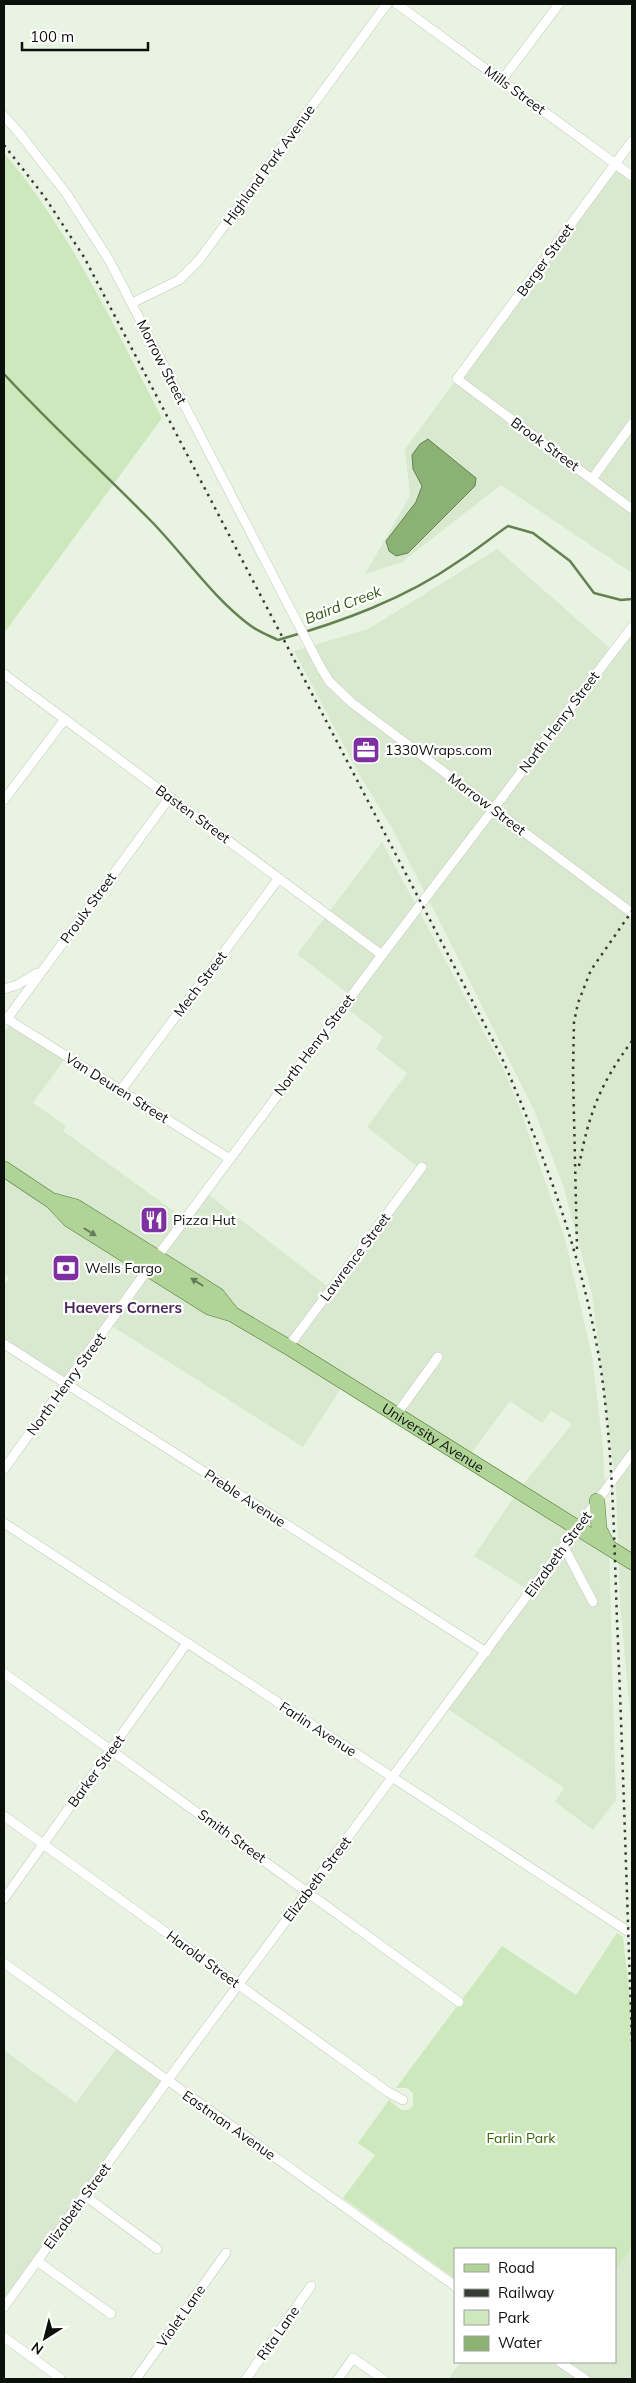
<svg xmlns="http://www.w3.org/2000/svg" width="636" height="2383" font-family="Mulish,sans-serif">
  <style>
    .built { fill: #d9e9d0 }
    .green { fill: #cde8bc }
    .water { fill: #8bb272; stroke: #658153 }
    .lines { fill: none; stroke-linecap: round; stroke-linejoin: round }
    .stream { stroke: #658153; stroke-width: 2.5 }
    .street-casing { stroke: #c0cab9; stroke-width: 10 }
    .primary-casing { stroke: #557c38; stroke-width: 16 }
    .street { stroke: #fff; stroke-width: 9 }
    .primary { stroke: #b0d397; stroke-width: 15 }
    .rail { stroke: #373d34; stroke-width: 2.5; stroke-dasharray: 2.5 5; stroke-linecap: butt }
    .oneway { fill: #667b58 }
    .labels { text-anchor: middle; stroke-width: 4.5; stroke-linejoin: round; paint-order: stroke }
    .street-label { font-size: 14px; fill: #0c100a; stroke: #fff }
    .poi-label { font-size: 14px; fill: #0c100a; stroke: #fff; text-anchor: start }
    .park-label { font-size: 14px; fill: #366401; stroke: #fff }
    .water-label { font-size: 15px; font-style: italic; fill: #325613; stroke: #fff }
    .neighbourhood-label { font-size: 15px; font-weight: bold; fill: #4a255c; stroke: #fff }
  </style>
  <rect width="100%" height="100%" fill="#e8f3e1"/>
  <g class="built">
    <polygon points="616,164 632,176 632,573 501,485 402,562 365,574 410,496 405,449"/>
    <polygon points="497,549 613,651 632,627 632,1738 620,1602 616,1488 592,1294 563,1185 534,1110 452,946 391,826 360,776 294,651 368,629"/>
    <polygon points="382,842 503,1068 520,1109 565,1239 592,1356 603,1448 605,1490 578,1528 609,1547 616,1800 593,1830 555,1802 564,1788 445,1707 530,1591 474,1556 518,1491 572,1424 551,1411 542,1423 510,1401 467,1459 345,1382 303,1447 109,1324 65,1384 4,1344 4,1285 9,1278 4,1273 4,1033 11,1022 67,1056 33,1103 66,1126 63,1131 185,1219 205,1192 331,1289 420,1169 367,1127 407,1073 376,1049 383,1037 344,1006 351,996 297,954"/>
    <polygon points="119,2045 167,2081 4,2307 4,2050 76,2103"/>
    <polygon points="632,2247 632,2379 448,2379 461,2362 615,2362 615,2271"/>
  </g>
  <g class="green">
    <path d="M 4,153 C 71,232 114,327 162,418 L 4,633 Z"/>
    <polygon points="617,1933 623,1937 631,2008 632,2042 632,2247 615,2271 615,2249 455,2249 455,2279 343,2198 375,2155 358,2143 389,2100 401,2110 408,2110 413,2106 413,2093 407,2088 396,2088 502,1946 576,1995"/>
  </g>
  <polygon class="water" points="428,439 476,478 475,486 408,553 396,556 389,551 386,541 416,502 422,486 413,469 412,455 420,444"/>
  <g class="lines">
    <path class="stream" d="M 4,374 C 51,425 103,472 152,522 C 185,556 213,598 251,626 C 259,632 270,636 278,640 C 341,622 405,599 459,561 C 476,550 492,537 508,526 L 533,533 L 570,561 L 594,593 L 621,600 L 632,599"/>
    <defs>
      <g id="street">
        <polyline points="397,4 632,176"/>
        <polyline points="502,80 559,4"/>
        <polyline points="4,116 20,134 66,193 109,260 320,666 329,681 352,703 632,913"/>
        <polyline points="632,141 457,379 632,509"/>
        <polyline points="132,303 179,280 199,260 387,4"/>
        <polyline points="592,479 632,424"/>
        <polyline points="4,674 382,955"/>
        <polyline points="4,800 65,719"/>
        <polyline points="4,989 17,985 37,973"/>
        <polyline points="4,1017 230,1159"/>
        <polyline points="7,1019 170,797"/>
        <polyline points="121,1090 279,878"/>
        <polyline points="4,1344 486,1652"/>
        <polyline points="288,1347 422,1167"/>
        <polyline points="396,1415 438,1357"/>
        <polyline points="4,1469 148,1269 382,955 632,627"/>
        <polyline points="4,1523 632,1934"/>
        <polyline points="564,1547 593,1602"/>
        <polyline points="4,1673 459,2002"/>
        <polyline points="4,1816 388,2092 403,2100"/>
        <polyline points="4,1899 187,1643"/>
        <polyline points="4,1963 455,2286"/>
        <polyline points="84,2195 157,2249"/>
        <polyline points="37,2261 111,2314"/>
        <polyline points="4,2307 167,2081 632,1454"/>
        <polyline points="4,2337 60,2378"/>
        <polyline points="560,2362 585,2379"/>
        <polyline points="136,2379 226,2253"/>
        <polyline points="246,2379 311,2286"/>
        <polyline points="338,2379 353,2358 383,2379"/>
      </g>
      <g id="primary">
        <path id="s1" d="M 4,1169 L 52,1201 L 70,1220 L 209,1307 L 232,1314 L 288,1347 L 632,1562"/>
        <polyline points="54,1201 76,1207 217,1295 232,1314"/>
        <polyline points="597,1501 599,1529 608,1546"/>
      </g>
    </defs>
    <use href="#street" class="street-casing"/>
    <use href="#primary" class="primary-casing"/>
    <use href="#street" class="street"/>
    <use href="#primary" class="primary"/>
    <g class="rail">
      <path d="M 4,145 L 44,196 L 84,257 L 501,1056 C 546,1159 586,1265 602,1377 C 613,1457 614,1538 617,1619 C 623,1760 627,1901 632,2042"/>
      <path d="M 579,1166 C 589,1113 600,1084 632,1041"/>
      <polyline points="577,1249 573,1073 574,1022 578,1003 591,970 632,911"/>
    </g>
  </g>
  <defs><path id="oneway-solid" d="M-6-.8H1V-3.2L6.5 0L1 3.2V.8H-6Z" transform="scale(1.25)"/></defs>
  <g class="oneway">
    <use href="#oneway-solid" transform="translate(90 1232) rotate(32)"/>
    <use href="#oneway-solid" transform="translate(197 1282) rotate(-148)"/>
  </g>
  <defs>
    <symbol id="office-square" viewBox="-11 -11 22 22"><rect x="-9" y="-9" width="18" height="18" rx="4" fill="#7e30a1" stroke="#fff"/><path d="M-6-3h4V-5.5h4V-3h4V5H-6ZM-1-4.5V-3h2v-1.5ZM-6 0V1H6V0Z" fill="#fff"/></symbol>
    <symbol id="restaurant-square" viewBox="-11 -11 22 22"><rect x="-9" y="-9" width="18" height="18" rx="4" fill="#7e30a1" stroke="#fff"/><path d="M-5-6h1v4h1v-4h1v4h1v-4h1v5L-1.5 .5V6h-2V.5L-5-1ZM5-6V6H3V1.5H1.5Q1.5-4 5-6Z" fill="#fff"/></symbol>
    <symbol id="bank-square" viewBox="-11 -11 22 22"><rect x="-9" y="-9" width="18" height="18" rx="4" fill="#7e30a1" stroke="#fff"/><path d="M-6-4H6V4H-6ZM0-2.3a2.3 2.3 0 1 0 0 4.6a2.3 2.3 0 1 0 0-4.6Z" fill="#fff"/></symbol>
  </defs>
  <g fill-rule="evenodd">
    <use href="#office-square" x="350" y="734" width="32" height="32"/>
    <use href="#restaurant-square" x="138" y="1204" width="32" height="32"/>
    <use href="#bank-square" x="50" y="1252" width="32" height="32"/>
  </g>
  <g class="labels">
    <g class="street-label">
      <text transform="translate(515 90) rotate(36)" y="5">Mills Street</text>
      <text transform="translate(269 165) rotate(-54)" y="5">Highland Park Avenue</text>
      <text transform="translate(545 260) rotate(-54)" y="5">Berger Street</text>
      <text transform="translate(162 362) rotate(63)" y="5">Morrow Street</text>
      <text transform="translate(545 444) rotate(36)" y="5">Brook Street</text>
      <text transform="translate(559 722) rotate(-53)" y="5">North Henry Street</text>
      <text transform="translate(487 804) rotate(37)" y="5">Morrow Street</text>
      <text transform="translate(193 814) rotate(36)" y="5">Basten Street</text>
      <text transform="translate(88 908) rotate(-54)" y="5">Proulx Street</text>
      <text transform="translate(200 984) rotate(-53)" y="5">Mech Street</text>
      <text transform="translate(314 1045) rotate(-53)" y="5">North Henry Street</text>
      <text transform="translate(117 1088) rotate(32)" y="5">Van Deuren Street</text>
      <text transform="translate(355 1257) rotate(-53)" y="5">Lawrence Street</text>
      <text transform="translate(66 1384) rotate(-54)" y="5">North Henry Street</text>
      <text dy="5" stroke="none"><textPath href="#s1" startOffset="508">University Avenue</textPath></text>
      <text transform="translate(245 1498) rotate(33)" y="5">Preble Avenue</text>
      <text transform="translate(558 1554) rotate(-54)" y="5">Elizabeth Street</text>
      <text transform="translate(318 1729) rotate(33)" y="5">Farlin Avenue</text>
      <text transform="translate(96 1771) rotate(-54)" y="5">Barker Street</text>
      <text transform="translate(232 1836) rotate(36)" y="5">Smith Street</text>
      <text transform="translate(317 1879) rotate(-53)" y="5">Elizabeth Street</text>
      <text transform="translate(203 1959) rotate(36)" y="5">Harold Street</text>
      <text transform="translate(229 2125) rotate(35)" y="5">Eastman Avenue</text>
      <text transform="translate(77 2206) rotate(-54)" y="5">Elizabeth Street</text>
      <text transform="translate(181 2316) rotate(-55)" y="5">Violet Lane</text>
      <text transform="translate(278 2333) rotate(-55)" y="5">Rita Lane</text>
    </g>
    <g class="poi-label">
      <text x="385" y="755">1330Wraps.com</text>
      <text x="173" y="1225">Pizza Hut</text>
      <text x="85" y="1273">Wells Fargo</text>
    </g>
    <g class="park-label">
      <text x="521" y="2143">Farlin Park</text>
    </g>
    <g class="water-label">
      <text transform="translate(343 605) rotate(-21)" y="5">Baird Creek</text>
    </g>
    <g class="neighbourhood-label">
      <text x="123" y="1313">Haevers Corners</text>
    </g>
  </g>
  <rect width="636" height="2383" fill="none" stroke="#0c100a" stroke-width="10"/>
  <rect x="454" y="2248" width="162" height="115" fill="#ffffff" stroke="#9e9f9d"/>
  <rect x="464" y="2264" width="25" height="8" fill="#b0d397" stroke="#9e9f9d"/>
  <text x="498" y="2273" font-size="15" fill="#0c100a">Road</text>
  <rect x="464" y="2289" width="25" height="8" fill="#373d34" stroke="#9e9f9d"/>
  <text x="498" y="2298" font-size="15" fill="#0c100a">Railway</text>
  <rect x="464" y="2310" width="25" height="15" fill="#cde8bc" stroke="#9e9f9d"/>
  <text x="498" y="2323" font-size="15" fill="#0c100a">Park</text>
  <rect x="464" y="2336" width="25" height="15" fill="#8bb272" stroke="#9e9f9d"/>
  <text x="498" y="2348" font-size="15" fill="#0c100a">Water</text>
  <g transform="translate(45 2338) rotate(216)" stroke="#ffffff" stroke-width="4" paint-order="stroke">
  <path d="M0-4L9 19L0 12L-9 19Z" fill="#0c100a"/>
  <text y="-8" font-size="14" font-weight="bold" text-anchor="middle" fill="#0c100a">N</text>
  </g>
  <path d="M22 42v8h126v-8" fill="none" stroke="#0c100a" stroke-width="2.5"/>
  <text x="30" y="42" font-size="15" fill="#0c100a" stroke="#ffffff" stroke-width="4" paint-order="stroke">100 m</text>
</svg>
